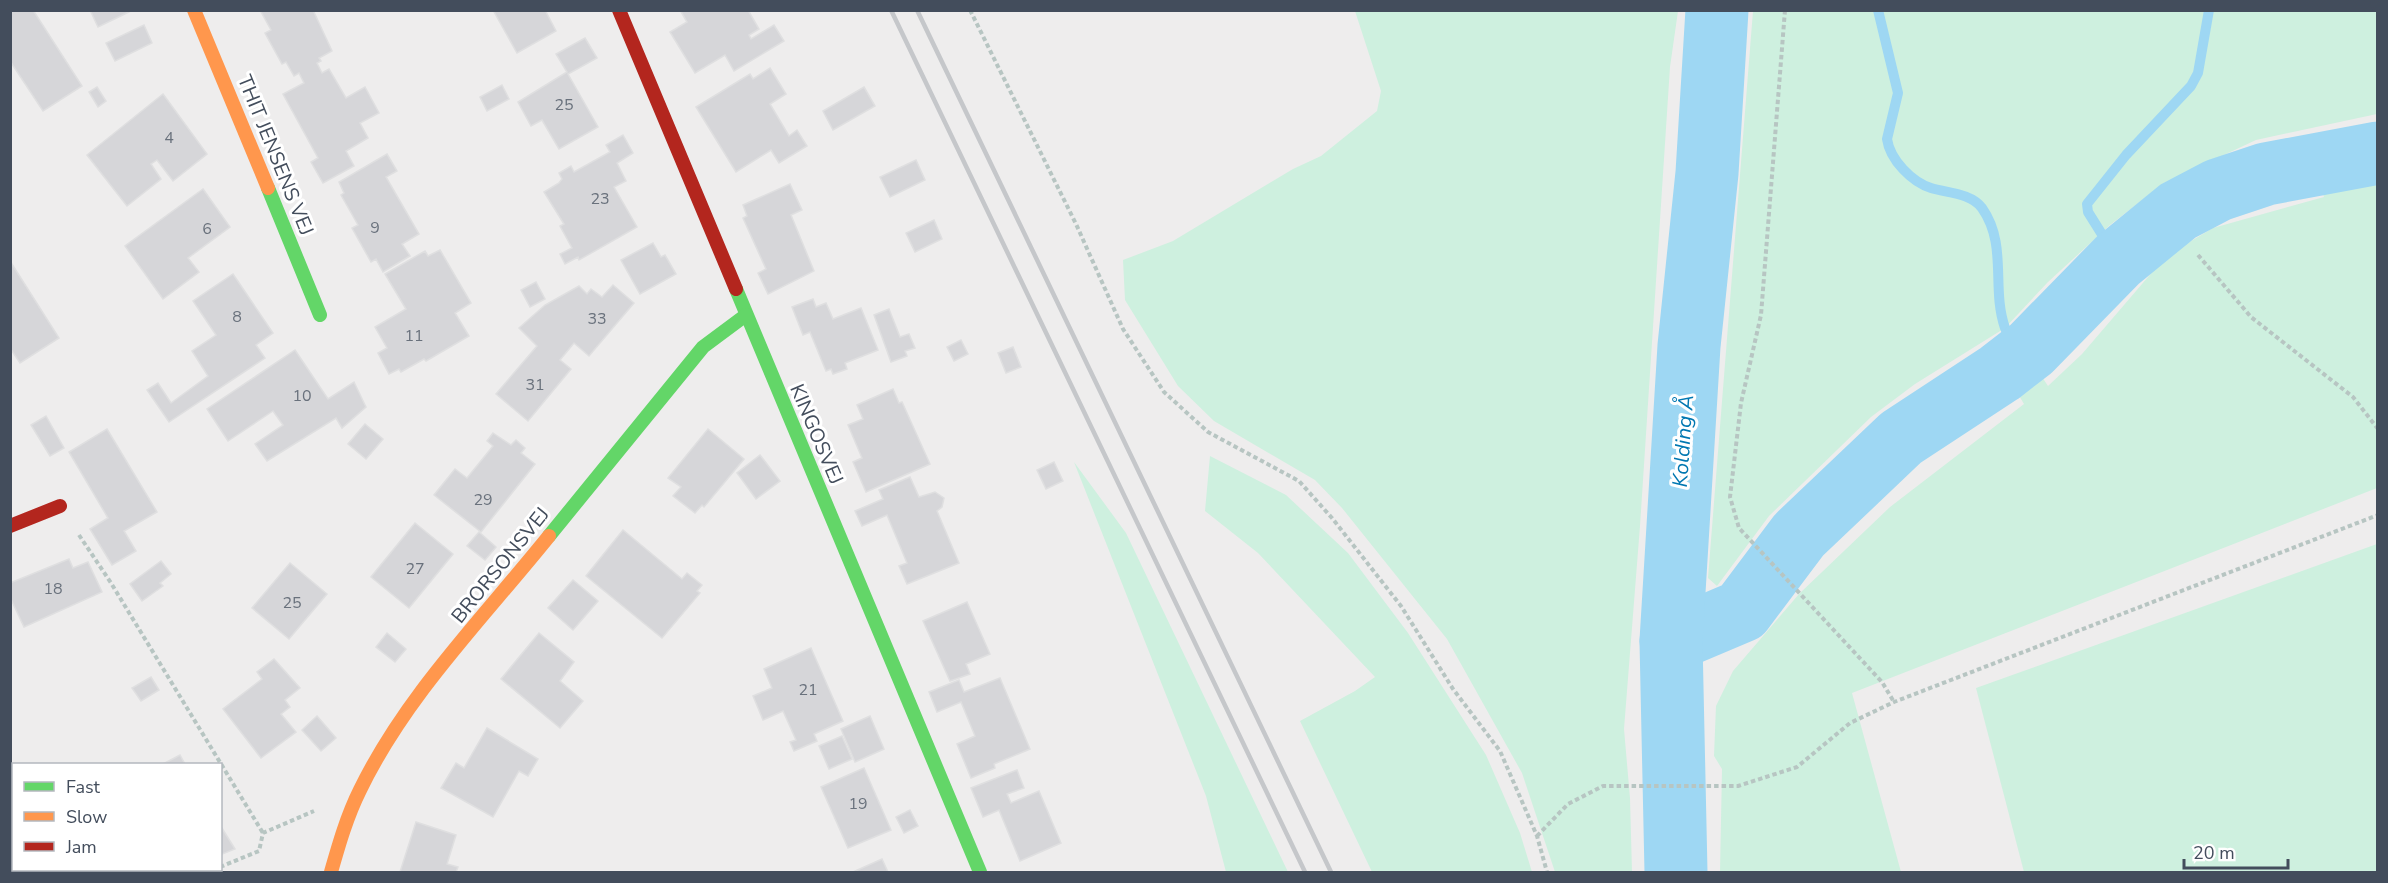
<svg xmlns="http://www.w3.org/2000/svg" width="2388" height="883" font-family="'Nunito Sans',sans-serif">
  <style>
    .green { fill: #cef0df }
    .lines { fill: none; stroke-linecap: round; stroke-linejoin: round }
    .stream { stroke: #9ed7f3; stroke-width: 10 }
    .river { stroke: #9ed7f3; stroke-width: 63 }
    .building { fill: #d6d6d9; stroke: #dfdfe0; stroke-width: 1.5 }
    .path { stroke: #b7c5c2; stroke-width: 4; stroke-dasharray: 4.5 3; stroke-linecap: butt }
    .fast { stroke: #63d668; stroke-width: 14 }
    .slow { stroke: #ff974d; stroke-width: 14 }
    .jam { stroke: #b3261e; stroke-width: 14 }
    .rail { stroke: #c5c7ca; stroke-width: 4.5 }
    .labels { text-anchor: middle; stroke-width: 6; stroke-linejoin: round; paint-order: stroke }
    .number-label { font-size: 16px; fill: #69717c }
    .street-label { font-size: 20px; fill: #434d5c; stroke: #fff }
    .water-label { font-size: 21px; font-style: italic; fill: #0077b1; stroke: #fff }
  </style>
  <rect width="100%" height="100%" fill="#eeeded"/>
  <g class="green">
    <polygon points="1355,11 1678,11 1670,67 1640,526 1624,729 1630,798 1632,872 1555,872 1522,773 1447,639 1342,508 1315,480 1214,421 1178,386 1125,300 1123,260 1173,241 1293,169 1321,156 1377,111 1381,91"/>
    <polygon points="1753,11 2377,11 2377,114 2256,140 2164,183 2110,225 2048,282 2005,328 1915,384 1871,417 1769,516 1717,586 1708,578"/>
    <polygon points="2351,177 2361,184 2377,182 2377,488 1852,693 1901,872 1720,872 1722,769 1714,756 1716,706 1733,671 1799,594 1890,507 2024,404 2018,394 2042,377 2048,386 2082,354 2154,270 2148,260 2170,243 2186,244 2213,228 2324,197 2321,187"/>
    <polygon points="1210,456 1286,495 1348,553 1408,633 1486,755 1520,833 1532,872 1372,872 1300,721 1355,691 1375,677 1258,553 1205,511"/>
    <polygon points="1074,462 1126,533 1288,872 1226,872 1206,796"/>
    <polygon points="2377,544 2377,872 2024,872 1976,688"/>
  </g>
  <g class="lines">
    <g class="stream">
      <path d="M 1878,10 L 1898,93 L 1887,139 C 1890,160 1912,182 1931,188 C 1947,193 1971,193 1982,208 C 2008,245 1991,288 2005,328 C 2009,338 2016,348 2021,357"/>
      <polyline points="2118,260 2088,212 2087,204 2126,155 2191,86 2198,73 2209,10"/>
    </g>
    <g class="river">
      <polyline points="1671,641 1742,611 1799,535 1901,438 2000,373 2031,349 2118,260 2178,211 2218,190 2266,174 2378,153"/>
      <polyline points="1676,872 1671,641 1689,346 1707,173 1717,10"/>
    </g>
  </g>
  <g class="building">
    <polygon points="10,10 33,10 82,86 43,111 10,61"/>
    <polygon points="90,10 133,10 98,27"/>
    <polygon points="260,10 313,10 332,51 319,58 321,61 317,63 322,73 329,69 346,98 365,87 379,113 360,123 368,138 346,151 354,166 323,183 311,162 318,158 283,94 304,83 299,73 294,76 286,62 282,64 265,33 271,30"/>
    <polygon points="493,10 545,10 556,31 517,53"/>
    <polygon points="680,10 748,10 759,29 749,35 751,39 774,25 784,41 734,71 725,55 695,73 670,32 687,22"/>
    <polygon points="144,25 152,43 115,61 106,43"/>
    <polygon points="585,38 597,58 568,74 598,127 559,149 542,120 531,126 518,102 567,72 556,54"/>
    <polygon points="770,68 786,94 770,104 789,136 797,130 807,146 779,163 771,150 736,172 696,107 750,74 753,79"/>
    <polygon points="502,85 509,99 487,111 480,97"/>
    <polygon points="97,87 106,101 98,107 89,92"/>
    <polygon points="864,87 875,106 833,130 823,111"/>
    <polygon points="163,94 207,154 173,181 157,160 151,164 161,179 127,206 87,155"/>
    <polygon points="623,135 633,153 617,163 626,181 614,187 637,227 579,260 578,257 565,264 560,254 572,248 560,226 564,224 544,192 559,183 562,179 559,173 571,166 574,172 610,152 606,145"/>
    <polygon points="387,154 397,171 386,177 419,234 402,244 410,256 383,272 376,259 371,262 352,228 358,225 341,195 344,193 339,182"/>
    <polygon points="916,160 925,180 890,197 880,177"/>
    <polygon points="790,184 802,210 791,215 814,271 768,294 758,273 766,269 743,218 747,216 743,205"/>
    <polygon points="203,189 230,227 188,258 199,272 163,299 125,246"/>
    <polygon points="934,220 942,239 915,252 906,233"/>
    <polygon points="653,243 661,257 665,255 676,274 640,294 621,260"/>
    <polygon points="440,250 471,303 455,313 469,336 426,361 424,359 401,372 399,369 389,374 378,353 387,348 375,327 406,309 385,274 425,251 428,256"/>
    <polygon points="10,261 59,338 20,363 10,348"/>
    <polygon points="233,274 273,333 256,345 265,358 169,422 147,390 158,383 171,403 208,376 192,351 216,335 193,301"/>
    <polygon points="536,282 545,299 530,307 521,290"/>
    <polygon points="613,285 634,303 589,356 574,343 560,360 571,369 528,421 496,394 537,346 519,328 545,305 579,286 587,294 591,289 602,297"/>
    <polygon points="813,299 816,307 826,303 833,319 861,308 878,350 845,363 847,369 833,374 831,369 826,371 810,332 803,335 792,307"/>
    <polygon points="889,309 900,337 909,334 915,348 905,351 907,356 891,362 874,315"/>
    <polygon points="961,340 968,354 954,361 947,347"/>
    <polygon points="1013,347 1021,367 1006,373 998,353"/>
    <polygon points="295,350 328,399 354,382 366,407 342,428 336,418 267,461 255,444 283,425 273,411 228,441 207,409"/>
    <polygon points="893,389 899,403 902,402 930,464 866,492 853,462 862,458 848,425 863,419 857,405"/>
    <polygon points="46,416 64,448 50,456 31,425"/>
    <polygon points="365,424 383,439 366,459 348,444"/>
    <polygon points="107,429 157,512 124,531 136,551 112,565 90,529 108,518 69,452"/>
    <polygon points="708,429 744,459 704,507 702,505 695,513 673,496 681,487 668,478"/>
    <polygon points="493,433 511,445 516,440 525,448 521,453 535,464 481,532 434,495 455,469 467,478 493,446 487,441"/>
    <polygon points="760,455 780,481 756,499 737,473"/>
    <polygon points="1054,462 1063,481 1046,489 1037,470"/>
    <polygon points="910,477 919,497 935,492 944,498 942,507 937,511 959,563 907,584 899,566 907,563 887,515 862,526 855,511 883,499 879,490"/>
    <polygon points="415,523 453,554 409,608 371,577"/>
    <polygon points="623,530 682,579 687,573 702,585 697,591 700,593 662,638 586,576"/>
    <polygon points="479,532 496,547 485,560 467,546"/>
    <polygon points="69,559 73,568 88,562 102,592 24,627 10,597 10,583"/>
    <polygon points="161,561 171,574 160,583 163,586 142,601 130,584"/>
    <polygon points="290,563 327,594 289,639 252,608"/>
    <polygon points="573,580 598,601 573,630 548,608"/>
    <polygon points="967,602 990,654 966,664 970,674 950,681 923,621"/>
    <polygon points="387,633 406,649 395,662 376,647"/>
    <polygon points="539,633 574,662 560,681 583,701 560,728 501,679"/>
    <polygon points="811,648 843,721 814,734 817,741 794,751 790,742 796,740 783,711 763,720 753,696 772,688 764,669"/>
    <polygon points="274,659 300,688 285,700 290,707 281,714 296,732 261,758 223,709 262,679 257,672"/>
    <polygon points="151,677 159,690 141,701 132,688"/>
    <polygon points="1000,678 1030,749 994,764 995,768 971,778 957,744 975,736 961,702 937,712 929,692 959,680 964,692"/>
    <polygon points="317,716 336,738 321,751 302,730"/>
    <polygon points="870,716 884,749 855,762 841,729"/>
    <polygon points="487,728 538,759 528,776 519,771 493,817 441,788 456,763 464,768"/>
    <polygon points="842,736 852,759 829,769 819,746"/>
    <polygon points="180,755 185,764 163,764"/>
    <polygon points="864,768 891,830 848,848 821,787"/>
    <polygon points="1017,770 1024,788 1007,794 1011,803 1039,791 1061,843 1020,861 999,810 983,817 971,788"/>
    <polygon points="10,774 14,782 13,826 10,820"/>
    <polygon points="910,810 918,826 904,833 896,817"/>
    <polygon points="416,822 456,835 447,864 458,867 456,872 400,872"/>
    <polygon points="10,825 14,833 14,870 27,870 28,872 10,872"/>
    <polygon points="220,825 235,849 220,855"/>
    <polygon points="882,859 888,872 853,872"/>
    <polygon points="79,870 125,870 127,872 80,872"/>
  </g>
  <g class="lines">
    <g class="path">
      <polyline points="970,10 1076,224 1123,329 1164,392 1208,432 1299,481 1332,518 1401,606 1453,689 1500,751 1537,836 1547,872"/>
      <polyline points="1785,10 1761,315 1741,403 1730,497 1739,528 1882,682 1894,702"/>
      <polyline points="2198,255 2251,317 2353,397 2378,429"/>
      <polyline points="79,535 111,583 263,833"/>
      <polyline points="1537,836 1568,804 1603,786 1738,786 1797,767 1850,723 1894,702 2378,515"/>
      <polyline points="220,867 259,851 263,833 314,811"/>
      <polyline points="206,872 213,870"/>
    </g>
    <g class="fast">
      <polyline points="268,188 320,315"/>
      <polyline points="736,289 980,872"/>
      <polyline points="549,536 703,347 746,315"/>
    </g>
    <g class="slow">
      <polyline points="194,10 268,188"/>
      <path d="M 331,872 C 339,844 347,816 360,790 C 406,695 484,617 549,536"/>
    </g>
    <g class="jam">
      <polyline points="619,10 736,289"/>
      <polyline points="10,526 60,506"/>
    </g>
    <g class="rail">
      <polyline points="891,10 1305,872"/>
      <polyline points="917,10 1331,872"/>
    </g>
  </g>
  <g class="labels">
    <g class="number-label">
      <text x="564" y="110">25</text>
      <text x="169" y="143">4</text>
      <text x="600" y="204">23</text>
      <text x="375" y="233">9</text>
      <text x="207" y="234">6</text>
      <text x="237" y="322">8</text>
      <text x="597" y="324">33</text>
      <text x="414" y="341">11</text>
      <text x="535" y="390">31</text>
      <text x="302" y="401">10</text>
      <text x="483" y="505">29</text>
      <text x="415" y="574">27</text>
      <text x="53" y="594">18</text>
      <text x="292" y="608">25</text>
      <text x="808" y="695">21</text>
      <text x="858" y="809">19</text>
    </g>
    <g class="street-label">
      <text transform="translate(276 155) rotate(68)" y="7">THIT JENSENS VEJ</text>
      <text transform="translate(817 434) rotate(67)" y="7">KINGOSVEJ</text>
      <text transform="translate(500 565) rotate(-51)" y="7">BRORSONSVEJ</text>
    </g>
    <g class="water-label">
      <text transform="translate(1683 441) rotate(-86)" y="7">Kolding Å</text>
    </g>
  </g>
  <rect width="2388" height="883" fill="none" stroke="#434d5c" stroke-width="24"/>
  <rect x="12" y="763" width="210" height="108" fill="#ffffff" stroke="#b4b8be" stroke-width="1.5"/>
  <rect x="24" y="782" width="30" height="9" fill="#63d668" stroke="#b4b8be" stroke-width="1.5"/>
  <text x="66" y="793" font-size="18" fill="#434d5c">Fast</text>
  <rect x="24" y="812" width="30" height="9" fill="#ff974d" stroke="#b4b8be" stroke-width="1.5"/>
  <text x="66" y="823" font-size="18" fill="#434d5c">Slow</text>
  <rect x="24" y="842" width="30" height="9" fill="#b3261e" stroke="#b4b8be" stroke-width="1.5"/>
  <text x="66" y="853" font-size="18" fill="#434d5c">Jam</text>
  <path d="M2184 859v9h104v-9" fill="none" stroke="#434d5c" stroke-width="3"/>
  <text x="2193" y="859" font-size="18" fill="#434d5c" stroke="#ffffff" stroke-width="4.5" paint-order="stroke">20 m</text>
</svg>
